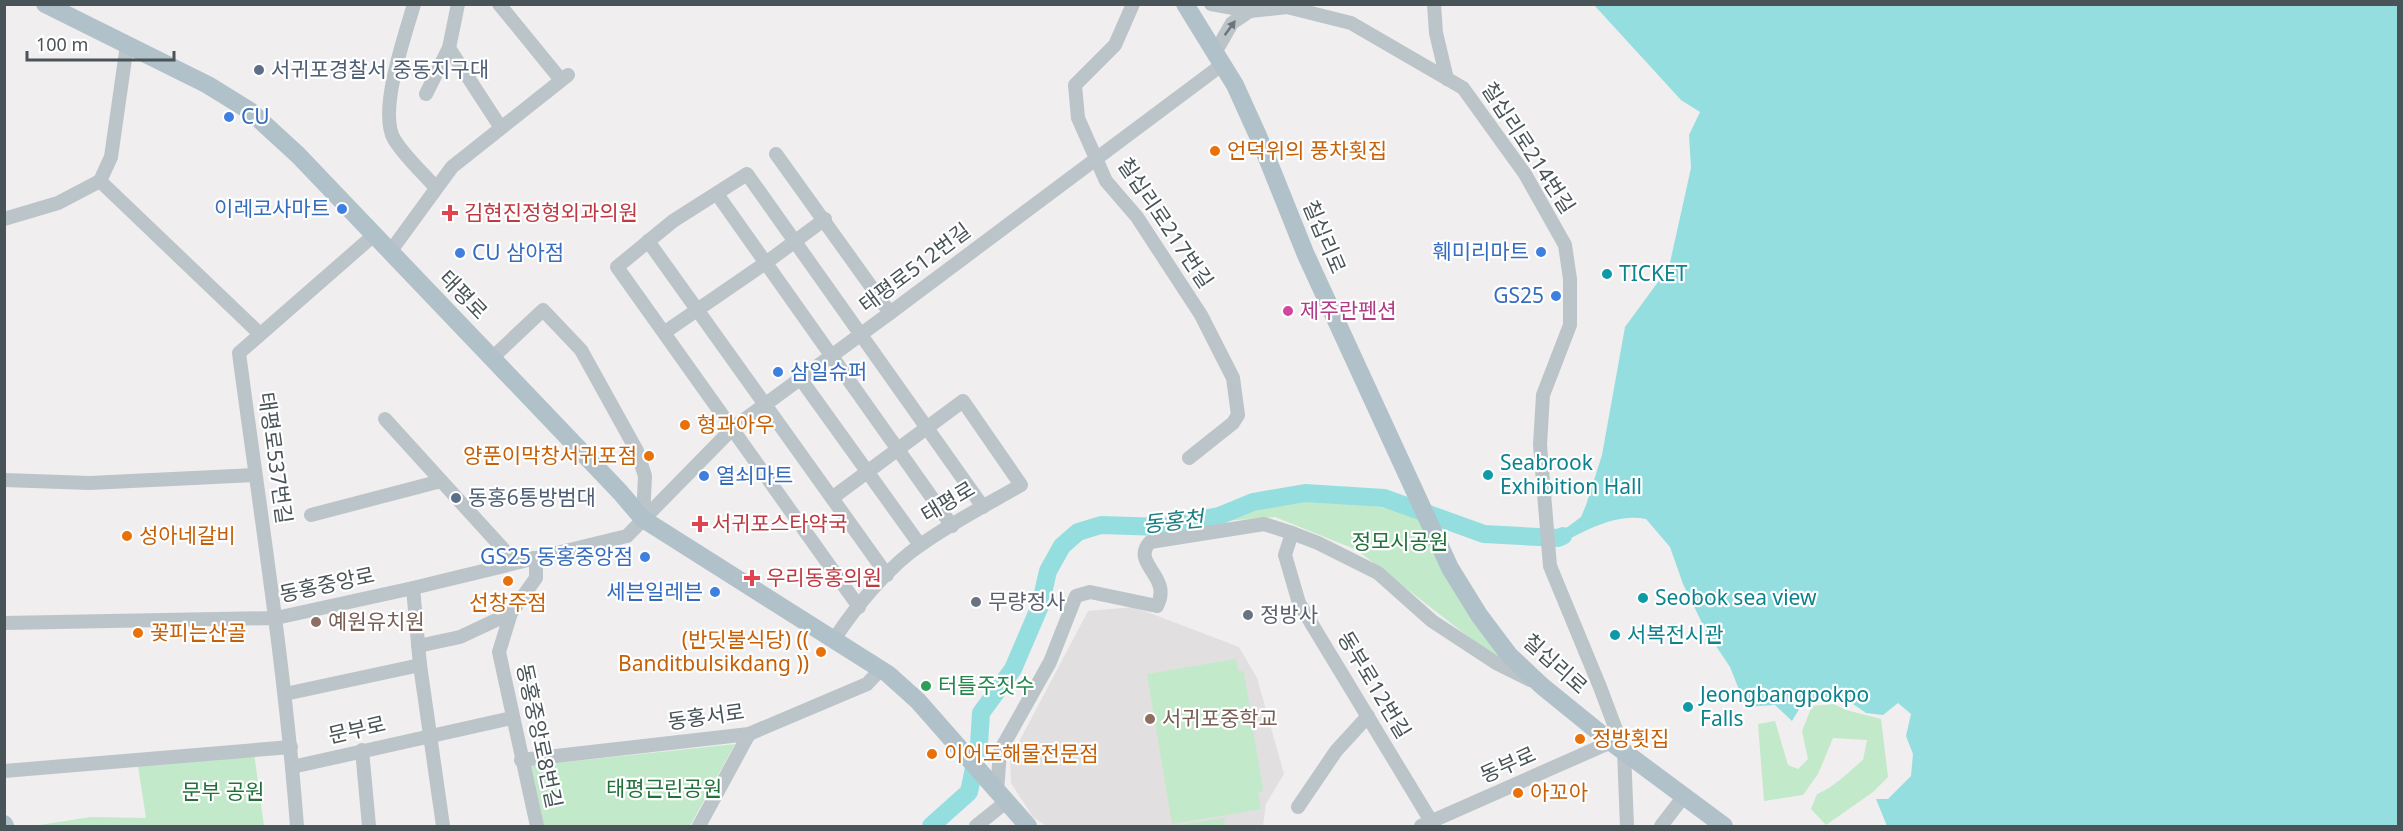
<svg xmlns="http://www.w3.org/2000/svg" width="2403" height="831" font-family="'Noto Sans','Noto Sans KR',sans-serif">
  <style>
    .education { fill: #e1dfe0 }
    .green { fill: #c2e9ca }
    .water { fill: #94dee0 }
    .lines { fill: none; stroke-linecap: round; stroke-linejoin: round }
    .river { stroke: #94dee0; stroke-width: 18 }
    .minor { stroke: #bbc4c9; stroke-width: 14 }
    .major { stroke: #b1c1c9; stroke-width: 18 }
    .oneway { fill: #6b767b }
    .service-dot { fill: #5c6f8a; stroke: #fff; stroke-width: 2 }
    .shop-dot { fill: #3f7fe0; stroke: #fff; stroke-width: 2 }
    .food-dot { fill: #e8710a; stroke: #fff; stroke-width: 2 }
    .health-dot { fill: #e0444e; stroke: #fff; stroke-width: 2 }
    .culture-dot { fill: #0f9aa8; stroke: #fff; stroke-width: 2 }
    .hotel-dot { fill: #d1479c; stroke: #fff; stroke-width: 2 }
    .worship-dot { fill: #6b7280; stroke: #fff; stroke-width: 2 }
    .education-dot { fill: #8d6e63; stroke: #fff; stroke-width: 2 }
    .leisure-dot { fill: #2e9e5b; stroke: #fff; stroke-width: 2 }
    .labels { text-anchor: middle; stroke-width: 4.5; stroke-linejoin: round; paint-order: stroke }
    .service-label { font-size: 21px; fill: #4e5e75; stroke: #fff; text-anchor: start }
    .shop-label { font-size: 21px; fill: #366cbe; stroke: #fff; text-anchor: end }
    .street-label { font-size: 21px; fill: #495459; stroke: #fff }
    .food-label { font-size: 21px; fill: #c56008; stroke: #fff; text-anchor: start }
    .health-label { font-size: 21px; fill: #be3a42; stroke: #fff; text-anchor: start }
    .culture-label { font-size: 21px; fill: #0d838f; stroke: #fff; text-anchor: start }
    .hotel-label { font-size: 21px; fill: #b23c85; stroke: #fff; text-anchor: start }
    .park-label { font-size: 21px; fill: #22713c; stroke: #fff }
    .worship-label { font-size: 21px; fill: #5b616d; stroke: #fff; text-anchor: start }
    .education-label { font-size: 21px; fill: #785e54; stroke: #fff; text-anchor: start }
    .leisure-label { font-size: 21px; fill: #27864d; stroke: #fff; text-anchor: start }
    .water-label { font-size: 22px; font-style: italic; fill: #1c7f82; stroke: #fff }
  </style>
  <rect width="100%" height="100%" fill="#f0eeee"/>
  <polygon class="education" points="1134,607 1239,647 1257,678 1284,774 1266,804 1263,826 1046,826 1033,817 1011,783 1010,759 1088,611"/>
  <g class="green">
    <polygon points="1300,497 1420,512 1511,670 1357,550 1275,517 1173,525"/>
    <polygon points="1236,659 1238,670 1244,672 1263,791 1258,792 1261,809 1172,824 1147,674"/>
    <path d="M 1834,704 L 1846,710 L 1881,719 L 1888,777 L 1873,792 L 1826,825 L 1811,809 L 1817,794 C 1835,787 1848,772 1863,760 L 1867,740 L 1833,738 L 1818,774 L 1803,795 L 1764,801 L 1758,724 L 1775,721 L 1788,765 L 1798,769 L 1808,759 L 1802,731 L 1812,706 Z"/>
    <polygon points="735,744 690,826 544,826 528,766"/>
    <polygon points="254,753 264,826 33,826 91,817 146,818 138,766"/>
    <polygon points="1224,818 1225,826 1173,826"/>
  </g>
  <path class="water" d="M 1594,5 L 2398,5 L 2398,826 L 1887,826 L 1876,799 L 1888,799 L 1911,776 L 1913,754 L 1906,736 L 1911,714 L 1898,703 L 1883,715 L 1866,713 L 1840,695 L 1804,701 L 1792,721 L 1775,705 L 1746,707 L 1730,667 L 1706,631 L 1683,584 L 1670,547 L 1646,519 C 1615,513 1585,531 1558,545 L 1554,537 L 1581,517 L 1586,505 L 1602,455 L 1625,327 L 1669,267 L 1691,168 L 1689,135 L 1700,112 L 1681,100 Z"/>
  <g class="lines">
    <polyline class="river" points="931,826 969,792 979,744 981,713 1013,669 1040,606 1048,571 1062,546 1078,532 1101,525 1162,527 1219,516 1253,502 1305,493 1384,498 1484,534 1558,538 1563,536"/>
    <g class="minor">
      <path d="M 414,4 C 405,36 378,111 394,139 C 404,156 424,174 436,188"/>
      <polyline points="499,4 561,80"/>
      <polyline points="1133,4 1115,45 1075,85 1078,118 1106,181 1137,217 1201,315 1233,378 1238,415 1233,423 1189,458"/>
      <polyline points="1211,4 1250,11 1287,7 1351,23 1463,88 1525,174 1565,245 1570,279 1570,325 1543,395 1540,445 1550,566 1600,687 1624,751 1627,826"/>
      <polyline points="1434,4 1436,33 1447,79"/>
      <polyline points="449,48 501,128"/>
      <polyline points="1216,51 1232,23 1250,11"/>
      <polyline points="426,94 449,48 458,4"/>
      <polyline points="776,154 890,313"/>
      <polyline points="100,181 260,334"/>
      <polyline points="717,194 952,526"/>
      <polyline points="4,219 58,203 100,181 111,157 127,45"/>
      <polyline points="648,241 887,575"/>
      <polyline points="390,252 452,167 568,75"/>
      <polyline points="665,332 767,262 825,219"/>
      <polyline points="492,358 543,310 581,350 637,451 645,476 643,519"/>
      <polyline points="800,378 920,545"/>
      <polyline points="385,419 515,562"/>
      <polyline points="4,480 90,483 255,475"/>
      <path d="M 832,498 L 963,401 L 1021,485 C 988,504 953,522 922,544 C 890,565 856,606 835,638"/>
      <polyline points="311,515 441,481"/>
      <polyline points="1292,533 1285,555 1299,603 1434,826"/>
      <polyline points="533,558 536,566 536,578 511,613 499,652 537,826"/>
      <polyline points="413,588 420,665 443,826"/>
      <polyline points="859,607 617,267 673,221 747,174 983,507"/>
      <polyline points="4,623 276,618 413,588 627,536 733,428 890,313 1223,64"/>
      <polyline points="418,646 460,637 511,613"/>
      <polyline points="285,694 420,665"/>
      <polyline points="362,750 369,826"/>
      <polyline points="521,760 749,734 867,684 881,669"/>
      <polyline points="292,767 512,718"/>
      <polyline points="4,771 291,747"/>
      <path d="M 997,792 L 1000,751 L 1050,662 L 1076,596 L 1090,592 L 1157,606 C 1173,576 1130,564 1150,542 L 1264,524 L 1292,533 L 1318,543 L 1378,573 L 1432,621 L 1496,663 L 1530,680"/>
      <polyline points="1298,807 1336,751 1368,716"/>
      <path d="M 297,826 C 285,668 260,511 239,353 L 374,235"/>
      <polyline points="699,826 749,734"/>
      <polyline points="976,826 1006,802"/>
      <polyline points="1421,826 1611,742"/>
      <polyline points="1661,826 1684,796"/>
    </g>
    <g class="major">
      <polyline points="45,4 208,85 250,111 298,155 620,492 643,519 888,674 918,701 1028,826"/>
      <polyline points="1185,4 1235,85 1259,138 1306,255 1450,568 1479,615 1509,655 1542,686 1611,742 1724,826"/>
      <polyline points="4,824 5,826"/>
    </g>
  </g>
  <defs><path id="oneway-solid" d="M-6-.8H1V-3.2L6.5 0L1 3.2V.8H-6Z" transform="scale(1.5)"/></defs>
  <use class="oneway" href="#oneway-solid" transform="translate(1230 28) rotate(-54)"/>
  <g class="service-dot">
    <circle cx="259" cy="70" r="6"/>
    <circle cx="456" cy="498" r="6"/>
  </g>
  <g class="shop-dot">
    <circle cx="229" cy="117" r="6"/>
    <circle cx="342" cy="209" r="6"/>
    <circle cx="1541" cy="252" r="6"/>
    <circle cx="460" cy="253" r="6"/>
    <circle cx="1556" cy="296" r="6"/>
    <circle cx="778" cy="372" r="6"/>
    <circle cx="704" cy="476" r="6"/>
    <circle cx="645" cy="557" r="6"/>
    <circle cx="715" cy="592" r="6"/>
  </g>
  <g class="food-dot">
    <circle cx="1215" cy="151" r="6"/>
    <circle cx="685" cy="425" r="6"/>
    <circle cx="649" cy="456" r="6"/>
    <circle cx="127" cy="536" r="6"/>
    <circle cx="508" cy="581" r="6"/>
    <circle cx="138" cy="633" r="6"/>
    <circle cx="821" cy="652" r="6"/>
    <circle cx="1580" cy="739" r="6"/>
    <circle cx="932" cy="754" r="6"/>
    <circle cx="1518" cy="793" r="6"/>
  </g>
  <g class="health-dot">
    <path d="M447 204h6v6h6v6h-6v6h-6v-6h-6v-6h6z"/>
    <path d="M697 515h6v6h6v6h-6v6h-6v-6h-6v-6h6z"/>
    <path d="M749 569h6v6h6v6h-6v6h-6v-6h-6v-6h6z"/>
  </g>
  <g class="culture-dot">
    <circle cx="1607" cy="274" r="6"/>
    <circle cx="1488" cy="475" r="6"/>
    <circle cx="1643" cy="598" r="6"/>
    <circle cx="1615" cy="635" r="6"/>
    <circle cx="1688" cy="707" r="6"/>
  </g>
  <circle class="hotel-dot" cx="1288" cy="311" r="6"/>
  <g class="worship-dot">
    <circle cx="976" cy="602" r="6"/>
    <circle cx="1248" cy="615" r="6"/>
  </g>
  <g class="education-dot">
    <circle cx="316" cy="622" r="6"/>
    <circle cx="1150" cy="719" r="6"/>
  </g>
  <circle class="leisure-dot" cx="926" cy="686" r="6"/>
  <g class="labels">
    <g class="service-label">
      <text x="271" y="77">서귀포경찰서 중동지구대</text>
      <text x="468" y="505">동홍6통방범대</text>
    </g>
    <g class="shop-label">
      <text x="241" y="124" text-anchor="start">CU</text>
      <text x="330" y="216">이레코사마트</text>
      <text x="1529" y="259">훼미리마트</text>
      <text x="472" y="260" text-anchor="start">CU 삼아점</text>
      <text x="1544" y="303">GS25</text>
      <text x="790" y="379" text-anchor="start">삼일슈퍼</text>
      <text x="716" y="483" text-anchor="start">열쇠마트</text>
      <text x="633" y="564">GS25 동홍중앙점</text>
      <text x="703" y="599">세븐일레븐</text>
    </g>
    <g class="street-label">
      <text transform="translate(1528 148) rotate(57)" y="7">칠십리로214번길</text>
      <text transform="translate(1165 223) rotate(56)" y="7">칠십리로217번길</text>
      <text transform="translate(1324 237) rotate(67)" y="7">칠십리로</text>
      <text transform="translate(915 268) rotate(-37)" y="7">태평로512번길</text>
      <text transform="translate(463 295) rotate(46)" y="7">태평로</text>
      <text transform="translate(275 458) rotate(82)" y="7">태평로537번길</text>
      <text transform="translate(948 502) rotate(-31)" y="7">태평로</text>
      <text transform="translate(327 585) rotate(-12)" y="7">동홍중앙로</text>
      <text transform="translate(1555 664) rotate(42)" y="7">칠십리로</text>
      <text transform="translate(1374 685) rotate(59)" y="7">동부로12번길</text>
      <text transform="translate(706 717) rotate(-8)" y="7">동홍서로</text>
      <text transform="translate(357 730) rotate(-13)" y="7">문부로</text>
      <text transform="translate(539 736) rotate(78)" y="7">동홍중앙로8번길</text>
      <text transform="translate(1508 765) rotate(-24)" y="7">동부로</text>
    </g>
    <g class="food-label">
      <text x="1227" y="158">언덕위의 풍차횟집</text>
      <text x="697" y="432">형과아우</text>
      <text x="637" y="463" text-anchor="end">양푼이막창서귀포점</text>
      <text x="139" y="543">성아네갈비</text>
      <text x="508" y="610" text-anchor="middle">선창주점</text>
      <text x="150" y="640">꽃피는산골</text>
      <text x="809" y="647" text-anchor="end">(반딧불식당) ((<tspan x="809" dy="24">Banditbulsikdang ))</tspan></text>
      <text x="1592" y="746">정방횟집</text>
      <text x="944" y="761">이어도해물전문점</text>
      <text x="1530" y="800">아꼬아</text>
    </g>
    <g class="health-label">
      <text x="464" y="220">김현진정형외과의원</text>
      <text x="712" y="531">서귀포스타약국</text>
      <text x="766" y="585">우리동홍의원</text>
    </g>
    <g class="culture-label">
      <text x="1619" y="281">TICKET</text>
      <text x="1500" y="470">Seabrook<tspan x="1500" dy="24">Exhibition Hall</tspan></text>
      <text x="1655" y="605">Seobok sea view</text>
      <text x="1627" y="642">서복전시관</text>
      <text x="1700" y="702">Jeongbangpokpo<tspan x="1700" dy="24">Falls</tspan></text>
    </g>
    <g class="hotel-label">
      <text x="1300" y="318">제주란펜션</text>
    </g>
    <g class="park-label">
      <text x="1400" y="549">정모시공원</text>
      <text x="664" y="796">태평근린공원</text>
      <text x="223" y="799">문부 공원</text>
    </g>
    <g class="worship-label">
      <text x="988" y="609">무량정사</text>
      <text x="1260" y="622">정방사</text>
    </g>
    <g class="education-label">
      <text x="328" y="629">예원유치원</text>
      <text x="1162" y="726">서귀포중학교</text>
    </g>
    <g class="leisure-label">
      <text x="938" y="693">터틀주짓수</text>
    </g>
    <g class="water-label">
      <text transform="translate(1173 521) rotate(-6)" y="8">동홍천</text>
    </g>
  </g>
  <rect width="2403" height="831" fill="none" stroke="#495459" stroke-width="12"/>
  <path d="M27 51v9h147v-9" fill="none" stroke="#495459" stroke-width="3"/>
  <text x="36" y="51" font-size="18" fill="#495459" stroke="#ffffff" stroke-width="4.5" paint-order="stroke">100 m</text>
</svg>
